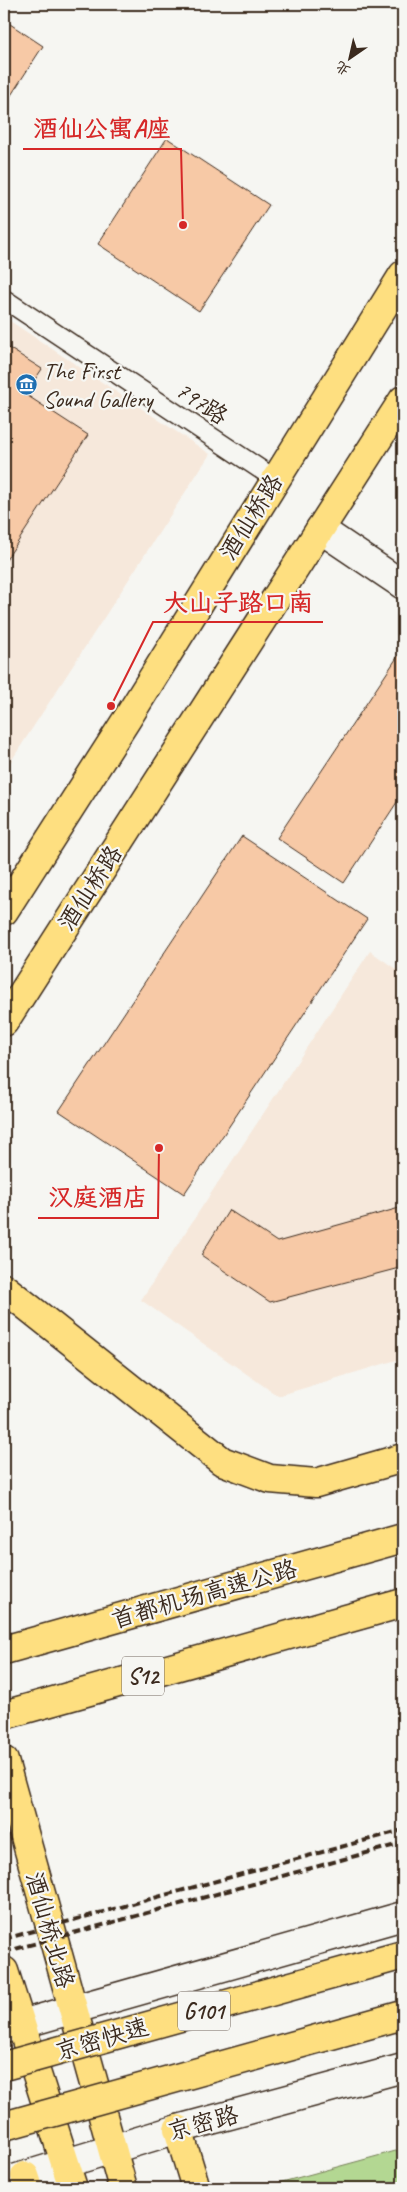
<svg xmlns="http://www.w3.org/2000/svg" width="407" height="2192" font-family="Caveat,'LXGW WenKai TC',sans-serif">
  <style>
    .built { fill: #f6e8db }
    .green { fill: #b3d792; stroke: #778058 }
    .building { fill: #f7c9a6; stroke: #3b2a1e }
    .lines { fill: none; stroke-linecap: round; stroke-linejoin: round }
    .lane-casing { stroke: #3b2a1e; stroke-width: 21 }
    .street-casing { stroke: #3b2a1e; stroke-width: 31 }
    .secondary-casing { stroke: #3b2a1e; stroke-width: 31 }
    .primary-casing { stroke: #3b2a1e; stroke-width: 31 }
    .highway-casing { stroke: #3b2a1e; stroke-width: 31 }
    .lane { stroke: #f6f6f2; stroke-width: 18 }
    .street { stroke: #f6f6f2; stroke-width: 28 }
    .secondary { stroke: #f6f6f2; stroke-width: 28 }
    .primary { stroke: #fedf80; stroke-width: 28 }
    .highway { stroke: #fedf80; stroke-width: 28 }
    .rail { stroke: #3b2a1e; stroke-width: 4; stroke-dasharray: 8 4; stroke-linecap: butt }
    .highway-bridge-casing { stroke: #3b2a1e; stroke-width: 31; stroke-linecap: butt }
    .highway-bridge { stroke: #fedf80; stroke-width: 28 }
    .labels { text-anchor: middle; stroke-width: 4.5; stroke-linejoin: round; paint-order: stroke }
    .shield { fill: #f6f6f2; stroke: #73675e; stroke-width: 1 }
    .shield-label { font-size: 22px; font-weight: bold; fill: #3b2a1e }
    .poi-label { font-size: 24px; fill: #3b2a1e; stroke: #f6f6f2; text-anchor: start }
    .street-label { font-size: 24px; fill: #3b2a1e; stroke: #f6f6f2 }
    .leader { fill: none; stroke: #d62828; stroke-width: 2 }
    .callout-dot { fill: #d62828; stroke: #f6f6f2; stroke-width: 2 }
    .callout-label { font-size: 25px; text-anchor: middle; font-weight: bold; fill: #d62828; stroke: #f6f6f2; stroke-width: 4.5; stroke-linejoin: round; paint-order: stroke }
  </style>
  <rect width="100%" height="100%" fill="#f6f6f2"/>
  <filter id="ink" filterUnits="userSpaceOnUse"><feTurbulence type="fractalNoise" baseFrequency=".02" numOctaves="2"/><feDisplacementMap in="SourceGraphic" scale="10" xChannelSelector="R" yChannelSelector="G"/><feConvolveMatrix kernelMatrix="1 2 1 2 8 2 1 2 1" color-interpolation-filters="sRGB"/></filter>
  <g filter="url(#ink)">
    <g class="built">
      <polygon points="4,317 210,454 4,772"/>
      <polygon points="370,951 403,974 403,1358 278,1396 141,1300"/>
    </g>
    <polygon class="green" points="403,2149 403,2188 260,2188"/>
    <g class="building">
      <polygon points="4,20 43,46 4,106"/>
      <polygon points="167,138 269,205 199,311 98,244"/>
      <polygon points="4,345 42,369 25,394 88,435 4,563"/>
      <polygon points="402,650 403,651 403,793 344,883 277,838"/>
      <polygon points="242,836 367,919 184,1194 59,1111"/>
      <polygon points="403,1207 403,1267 270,1302 201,1255 229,1210 277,1242"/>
    </g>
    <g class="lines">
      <defs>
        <polyline id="lane" points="4,299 275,479"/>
        <polyline id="street" points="320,529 403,585"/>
        <g id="secondary">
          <polyline points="4,2029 403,1916"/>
          <polyline points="4,2182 178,2129 403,2068"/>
        </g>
        <g id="primary">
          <polyline points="4,911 127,719 403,275"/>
          <polyline points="4,1022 403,400"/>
          <polyline points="4,1761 123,2188"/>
          <polyline points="4,1971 73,2188"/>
          <polyline points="178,2129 196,2188"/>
          <polyline points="25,2176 29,2188"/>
        </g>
        <g id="highway">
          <polyline points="4,1288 222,1461 270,1479 316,1483 403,1458"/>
          <polyline points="4,1650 403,1538"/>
          <polyline points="4,1715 403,1603"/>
        </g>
      </defs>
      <use href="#lane" class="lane-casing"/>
      <use href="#street" class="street-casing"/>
      <use href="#secondary" class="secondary-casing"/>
      <use href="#primary" class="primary-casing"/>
      <use href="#highway" class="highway-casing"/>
      <use href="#lane" class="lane"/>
      <use href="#street" class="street"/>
      <use href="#secondary" class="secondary"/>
      <use href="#primary" class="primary"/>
      <use href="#highway" class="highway"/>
      <g class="rail">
        <polyline points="4,1939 403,1830"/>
        <polyline points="4,1952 403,1843"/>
      </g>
      <defs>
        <g id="highway-bridge">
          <polyline points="4,2066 403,1955"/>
          <polyline points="4,2126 403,2015"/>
        </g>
      </defs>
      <use href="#highway-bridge" class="highway-bridge-casing"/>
      <use href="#highway-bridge" class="highway-bridge"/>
    </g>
  </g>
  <defs>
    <symbol id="museum-disc" viewBox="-11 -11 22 22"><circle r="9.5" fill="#1f6fb2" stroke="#f6f6f2"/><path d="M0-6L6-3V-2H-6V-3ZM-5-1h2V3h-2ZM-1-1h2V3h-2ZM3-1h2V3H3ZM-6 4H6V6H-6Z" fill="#fff"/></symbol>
  </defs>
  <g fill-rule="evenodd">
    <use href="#museum-disc" x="14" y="372" width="25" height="25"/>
  </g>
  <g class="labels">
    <g class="shield">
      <rect x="122" y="1656.5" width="42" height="39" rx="4"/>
      <rect x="178" y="1991.5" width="52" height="39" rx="4"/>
    </g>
    <g class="shield-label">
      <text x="143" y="1684">S12</text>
      <text x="204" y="2019">G101</text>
    </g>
    <g class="poi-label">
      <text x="43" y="379">The First<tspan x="43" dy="28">Sound Gallery</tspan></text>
    </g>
    <g class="street-label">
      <text transform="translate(202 403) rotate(34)" y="8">797路</text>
      <text transform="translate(251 517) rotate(-58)" y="8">酒仙桥路</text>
      <text transform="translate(90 888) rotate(-57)" y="8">酒仙桥路</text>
      <text transform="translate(204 1594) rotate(-16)" y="8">首都机场高速公路</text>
      <text transform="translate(50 1930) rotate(74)" y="8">酒仙桥北路</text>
      <text transform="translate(102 2039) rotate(-16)" y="8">京密快速</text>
      <text transform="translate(203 2123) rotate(-15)" y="8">京密路</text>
    </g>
  </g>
  <path class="leader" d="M183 225L181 149H23M111 706L153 622H323M159 1148L158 1218H38"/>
  <g class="callout-dot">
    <circle cx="183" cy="225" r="5"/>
    <circle cx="111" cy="706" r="5"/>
    <circle cx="159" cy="1148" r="5"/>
  </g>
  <g class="callout-label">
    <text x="102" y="137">酒仙公寓A座</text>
    <text x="238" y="611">大山子路口南</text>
    <text x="98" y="1206">汉庭酒店</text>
  </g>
  <rect width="407" height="2192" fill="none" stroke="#f6f6f2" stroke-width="20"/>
  <rect x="10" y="10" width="387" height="2172" fill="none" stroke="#3b2a1e" stroke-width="2" filter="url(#ink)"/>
  <g transform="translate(350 58) rotate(214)" stroke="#f6f6f2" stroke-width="4" paint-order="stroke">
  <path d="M0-4L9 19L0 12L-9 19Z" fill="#3b2a1e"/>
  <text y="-8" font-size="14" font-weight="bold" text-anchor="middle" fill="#3b2a1e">北</text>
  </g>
</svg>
